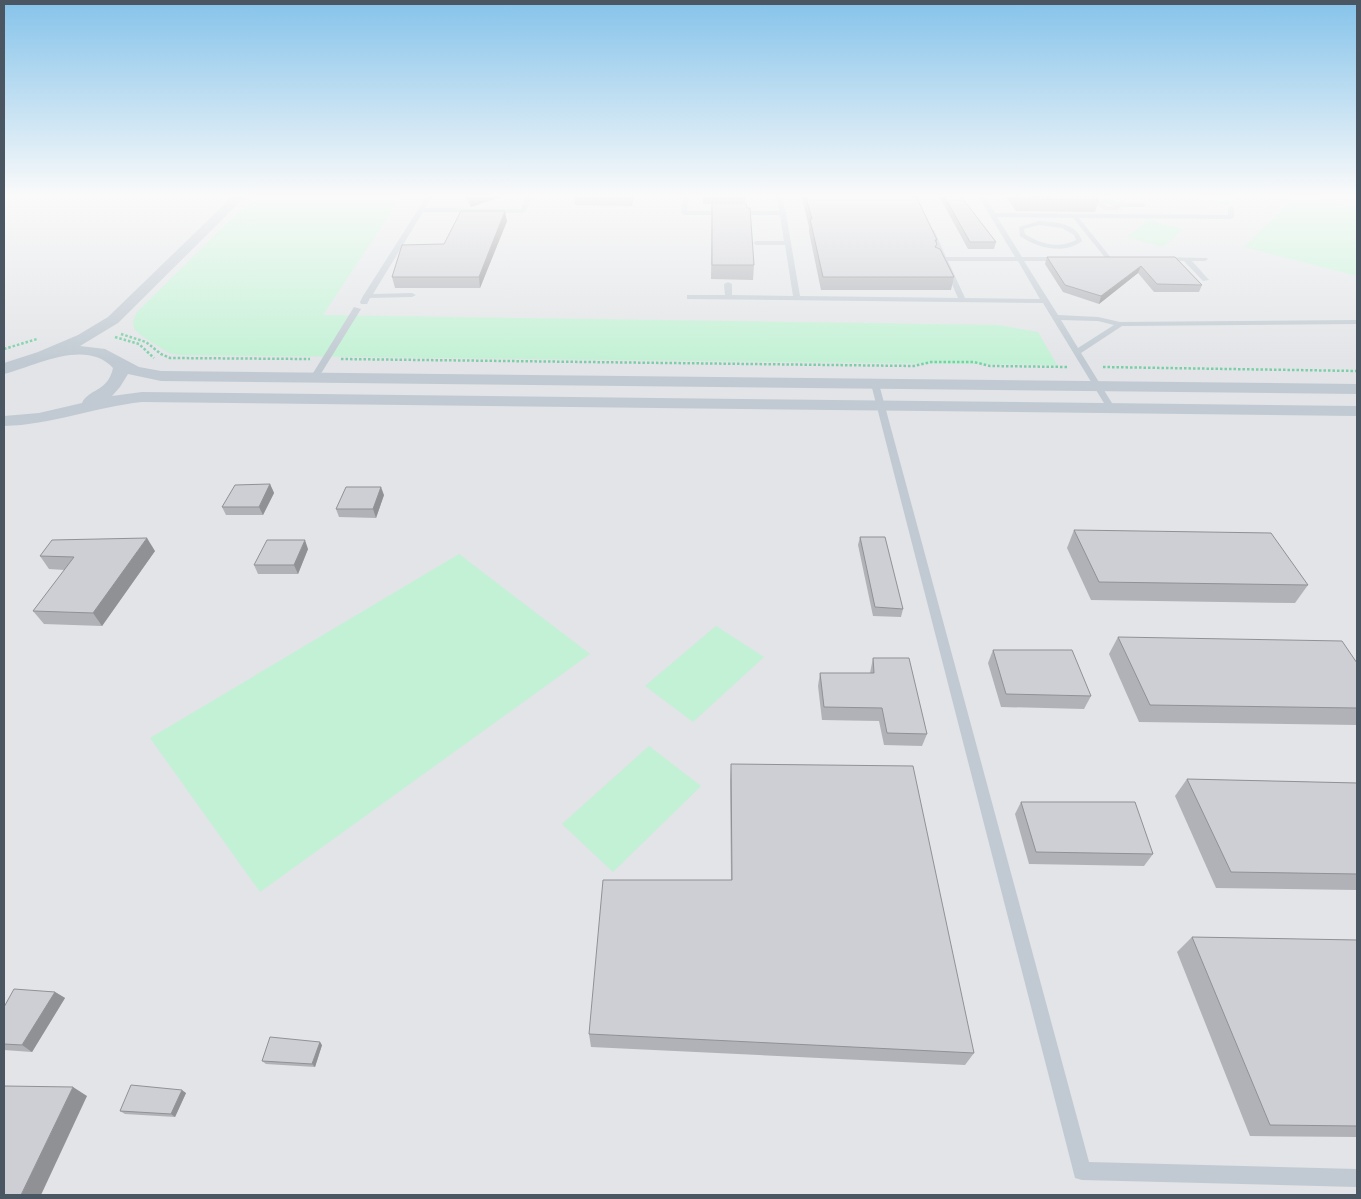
<svg xmlns="http://www.w3.org/2000/svg" width="1361" height="1199" font-family="'DM Sans',sans-serif">
  <style>
    .airport { fill: #e2e4e7 }
    .green { fill: #c3f1d5 }
    .lines { fill: none; stroke-linecap: round; stroke-linejoin: round }
    .path { stroke: #7ad0a6; stroke-width: 2.5; stroke-dasharray: 2.5 2; stroke-linecap: butt }
    .service { fill: #c1cad2; fill-rule: evenodd }
    .minor { fill: #c1cad2; fill-rule: evenodd }
    .wall { fill: #b0b2b7 }
    .shaded-wall { fill: #909195 }
    .building { fill: #cdcfd5; stroke: #909195 }
  </style>
  <rect width="100%" height="100%" fill="#f5f3f3"/>
  <rect class="airport" x="4" y="194" width="1353" height="1001"/>
  <g class="green">
    <polygon points="257,194 403,194 323,315 997,325 1038,332 1057,365 180,355 169,353 142,336 134,329 133,321 137,312"/>
    <polygon points="1193,194 1239,194 1227,206 1190,197"/>
    <polygon points="1297,195 1357,208 1357,276 1244,247"/>
    <polygon points="1148,220 1183,229 1163,247 1127,237"/>
    <polygon points="459,554 590,654 260,892 150,738"/>
    <polygon points="716,626 764,657 693,722 645,686"/>
    <polygon points="649,746 701,786 613,872 562,824"/>
  </g>
  <g class="lines">
    <g class="path">
      <polyline points="121,334 146,342 161,354 170,358 310,359"/>
      <polyline points="115,337 139,344 154,358"/>
      <polyline points="4,349 37,339"/>
      <polyline points="341,359 914,366 931,362 974,362 990,366 1069,367"/>
      <polyline points="1103,367 1357,371"/>
    </g>
    <g class="service">
      <polygon points="428,194 434,194 425,208 521,209 527,194 533,194 526,211 523,213 423,212 373,294 412,293 416,295 412,297 370,298 367,304 361,304 360,302 363,296"/>
      <path d="M 683,194 L 689,194 L 687,211 L 779,211 L 776,194 L 782,194 L 785,211 L 787,213 L 786,214 L 800,296 L 958,298 L 942,261 L 934,259 L 940,257 L 929,229 L 934,230 L 946,257 L 1015,257 L 977,194 L 983,194 L 995,213 L 1228,215 L 1228,208 L 1231,206 L 1234,208 L 1234,217 L 1231,219 L 1079,218 L 1112,259 L 1109,261 L 1107,260 L 1073,218 L 997,217 L 1022,257 L 1060,257 L 1063,259 L 1060,261 L 1024,261 L 1058,315 L 1098,317 L 1120,322 L 1357,320 L 1357,324 L 1122,326 L 1081,353 L 1115,408 L 1111,411 L 1107,408 L 1043,303 L 687,299 L 687,295 L 725,295 L 724,284 L 728,282 L 732,284 L 732,295 L 793,296 L 785,245 L 756,245 L 753,243 L 756,241 L 784,241 L 780,215 L 684,215 L 681,213 ZM 948,261 L 1018,261 L 1040,299 L 965,298 ZM 1061,320 L 1098,321 L 1114,325 L 1078,348 Z"/>
      <path d="M 1106,199 L 1124,203 L 1143,203 L 1146,205 L 1143,207 L 1121,207 L 1118,210 L 1105,210 L 1094,203 ZM 1102,203 L 1115,206 L 1108,207 Z"/>
      <path d="M 1039,221 C 1055,222 1077,223 1082,241 C 1064,255 1037,248 1020,236 L 1019,227 ZM 1039,225 L 1062,228 L 1074,235 L 1076,240 C 1059,249 1040,244 1025,234 L 1024,229 Z"/>
      <polygon points="1161,257 1207,258 1208,259 1205,261 1192,261 1209,280 1203,281 1184,261 1159,260 1158,259"/>
      <polygon points="354,307 361,309 317,380 311,380 310,378"/>
      <polygon points="875,381 879,384 1089,1162 1357,1169 1357,1187 1082,1180 1075,1178 871,384"/>
    </g>
    <path class="minor" d="M 235,194 L 248,194 L 118,323 L 80,346 L 105,349 L 139,367 L 161,371 L 1357,384 L 1357,394 L 161,381 L 128,374 L 120,387 L 112,396 L 142,392 L 1357,406 L 1357,416 L 142,402 C 95,407 51,425 4,426 L 4,416 L 39,413 L 82,403 C 88,389 108,392 113,368 C 86,338 35,366 4,374 L 4,363 L 38,352 L 78,335 L 108,317 Z"/>
  </g>
  <g class="wall">
    <polygon points="463,194 509,194 471,207"/>
    <polygon points="633,194 632,206 575,205 574,196"/>
    <polygon points="703,194 745,194 745,203 754,265 753,280 711,279 712,204 703,204"/>
    <polygon points="801,194 915,194 937,240 936,248 954,277 951,290 821,290 809,232 809,227"/>
    <polygon points="938,194 959,194 996,242 994,249 968,249"/>
    <polygon points="1004,194 1132,194 1094,194 1099,200 1095,212 1016,211"/>
    <polygon points="507,221 480,288 395,288 392,277 444,244"/>
    <polygon points="1047,257 1175,257 1202,285 1199,292 1154,292 1138,273 1099,304 1063,292 1045,264"/>
    <polygon points="270,484 274,493 263,515 226,515 222,507"/>
    <polygon points="384,495 376,518 339,517 336,509"/>
    <polygon points="1074,530 1308,585 1295,603 1091,600 1067,548"/>
    <polygon points="860,537 903,609 901,617 873,616 858,545"/>
    <polygon points="308,549 298,574 258,574 254,565"/>
    <polygon points="155,551 102,626 44,624 33,611 65,570 49,569 40,556"/>
    <polygon points="1118,637 1357,663 1357,725 1139,722 1109,654"/>
    <polygon points="993,650 1091,696 1084,709 1001,707 988,663"/>
    <polygon points="873,658 927,734 922,746 884,745 879,721 822,720 818,686 820,673 870,673"/>
    <polygon points="731,764 974,1053 965,1065 591,1047 589,1034 731,880 730,781"/>
    <polygon points="1187,779 1357,783 1357,890 1216,888 1175,796"/>
    <polygon points="1021,802 1153,854 1144,866 1029,864 1015,814"/>
    <polygon points="1192,937 1357,940 1357,1137 1250,1136 1177,952"/>
    <polygon points="55,992 65,998 32,1052 4,1050 4,1007"/>
    <polygon points="322,1045 315,1067 266,1064 262,1061"/>
    <polygon points="186,1093 175,1117 125,1114 120,1111"/>
  </g>
  <g class="shaded-wall">
    <polygon points="480,194 509,194 471,207 470,198"/>
    <polygon points="632,194 633,194 632,206 631,197"/>
    <polygon points="505,211 507,221 480,288 479,277"/>
    <polygon points="1141,266 1138,273 1099,304 1101,296"/>
    <polygon points="270,484 274,493 263,515 259,507"/>
    <polygon points="381,487 384,495 376,518 373,509"/>
    <polygon points="147,538 155,551 102,626 93,613"/>
    <polygon points="305,540 308,549 298,574 294,565"/>
    <polygon points="55,992 65,998 32,1052 22,1045"/>
    <polygon points="320,1042 322,1045 315,1067 312,1064"/>
    <polygon points="73,1087 87,1096 41,1195 21,1195"/>
    <polygon points="182,1090 186,1093 175,1117 171,1114"/>
  </g>
  <g class="building">
    <polygon points="467,194 480,194 470,198"/>
    <polygon points="575,194 632,194 631,197 574,196"/>
    <polygon points="712,194 745,194 746,197 712,197"/>
    <polygon points="805,194 915,194 937,240 935,240 937,244 935,247 940,249 954,277 823,277 810,219 812,219"/>
    <polygon points="943,194 959,194 996,242 970,242"/>
    <polygon points="1015,194 1094,194 1099,200 1019,199"/>
    <polygon points="712,203 746,203 747,208 750,208 754,265 712,265"/>
    <polygon points="461,211 505,211 479,277 392,277 402,245 444,244"/>
    <polygon points="1047,257 1175,257 1202,285 1157,284 1141,266 1101,296 1065,285"/>
    <polygon points="270,484 259,507 222,507 235,485"/>
    <polygon points="346,487 381,487 373,509 336,509"/>
    <polygon points="1074,530 1271,533 1308,585 1099,582"/>
    <polygon points="860,537 885,537 903,609 875,607"/>
    <polygon points="147,538 93,613 33,611 74,557 40,556 52,540"/>
    <polygon points="267,540 305,540 294,565 254,565"/>
    <polygon points="1118,637 1342,641 1357,663 1357,708 1150,705"/>
    <polygon points="993,650 1072,650 1091,696 1006,694"/>
    <polygon points="873,658 909,658 927,734 887,733 882,708 824,707 820,673 874,673"/>
    <polygon points="731,764 913,766 974,1053 589,1034 603,880 732,880"/>
    <polygon points="1187,779 1357,783 1357,874 1231,872"/>
    <polygon points="1021,802 1135,802 1153,854 1036,852"/>
    <polygon points="1192,937 1357,940 1357,1126 1270,1125"/>
    <polygon points="14,989 55,992 22,1045 4,1044 4,1007"/>
    <polygon points="270,1037 320,1042 312,1064 262,1061"/>
    <polygon points="131,1085 182,1090 171,1114 120,1111"/>
    <polygon points="4,1086 73,1087 21,1195 4,1195"/>
  </g>
  <linearGradient id="sky" x2="0" y2="1"><stop stop-color="#85c3ea"/><stop offset="0.54" stop-color="#fafafa"/><stop offset="1" stop-color="#fafafa" stop-opacity="0"/></linearGradient>
  <rect width="1361" height="362" fill="url(#sky)"/>
  <rect width="1361" height="1199" fill="none" stroke="#4a5661" stroke-width="10"/>
</svg>
